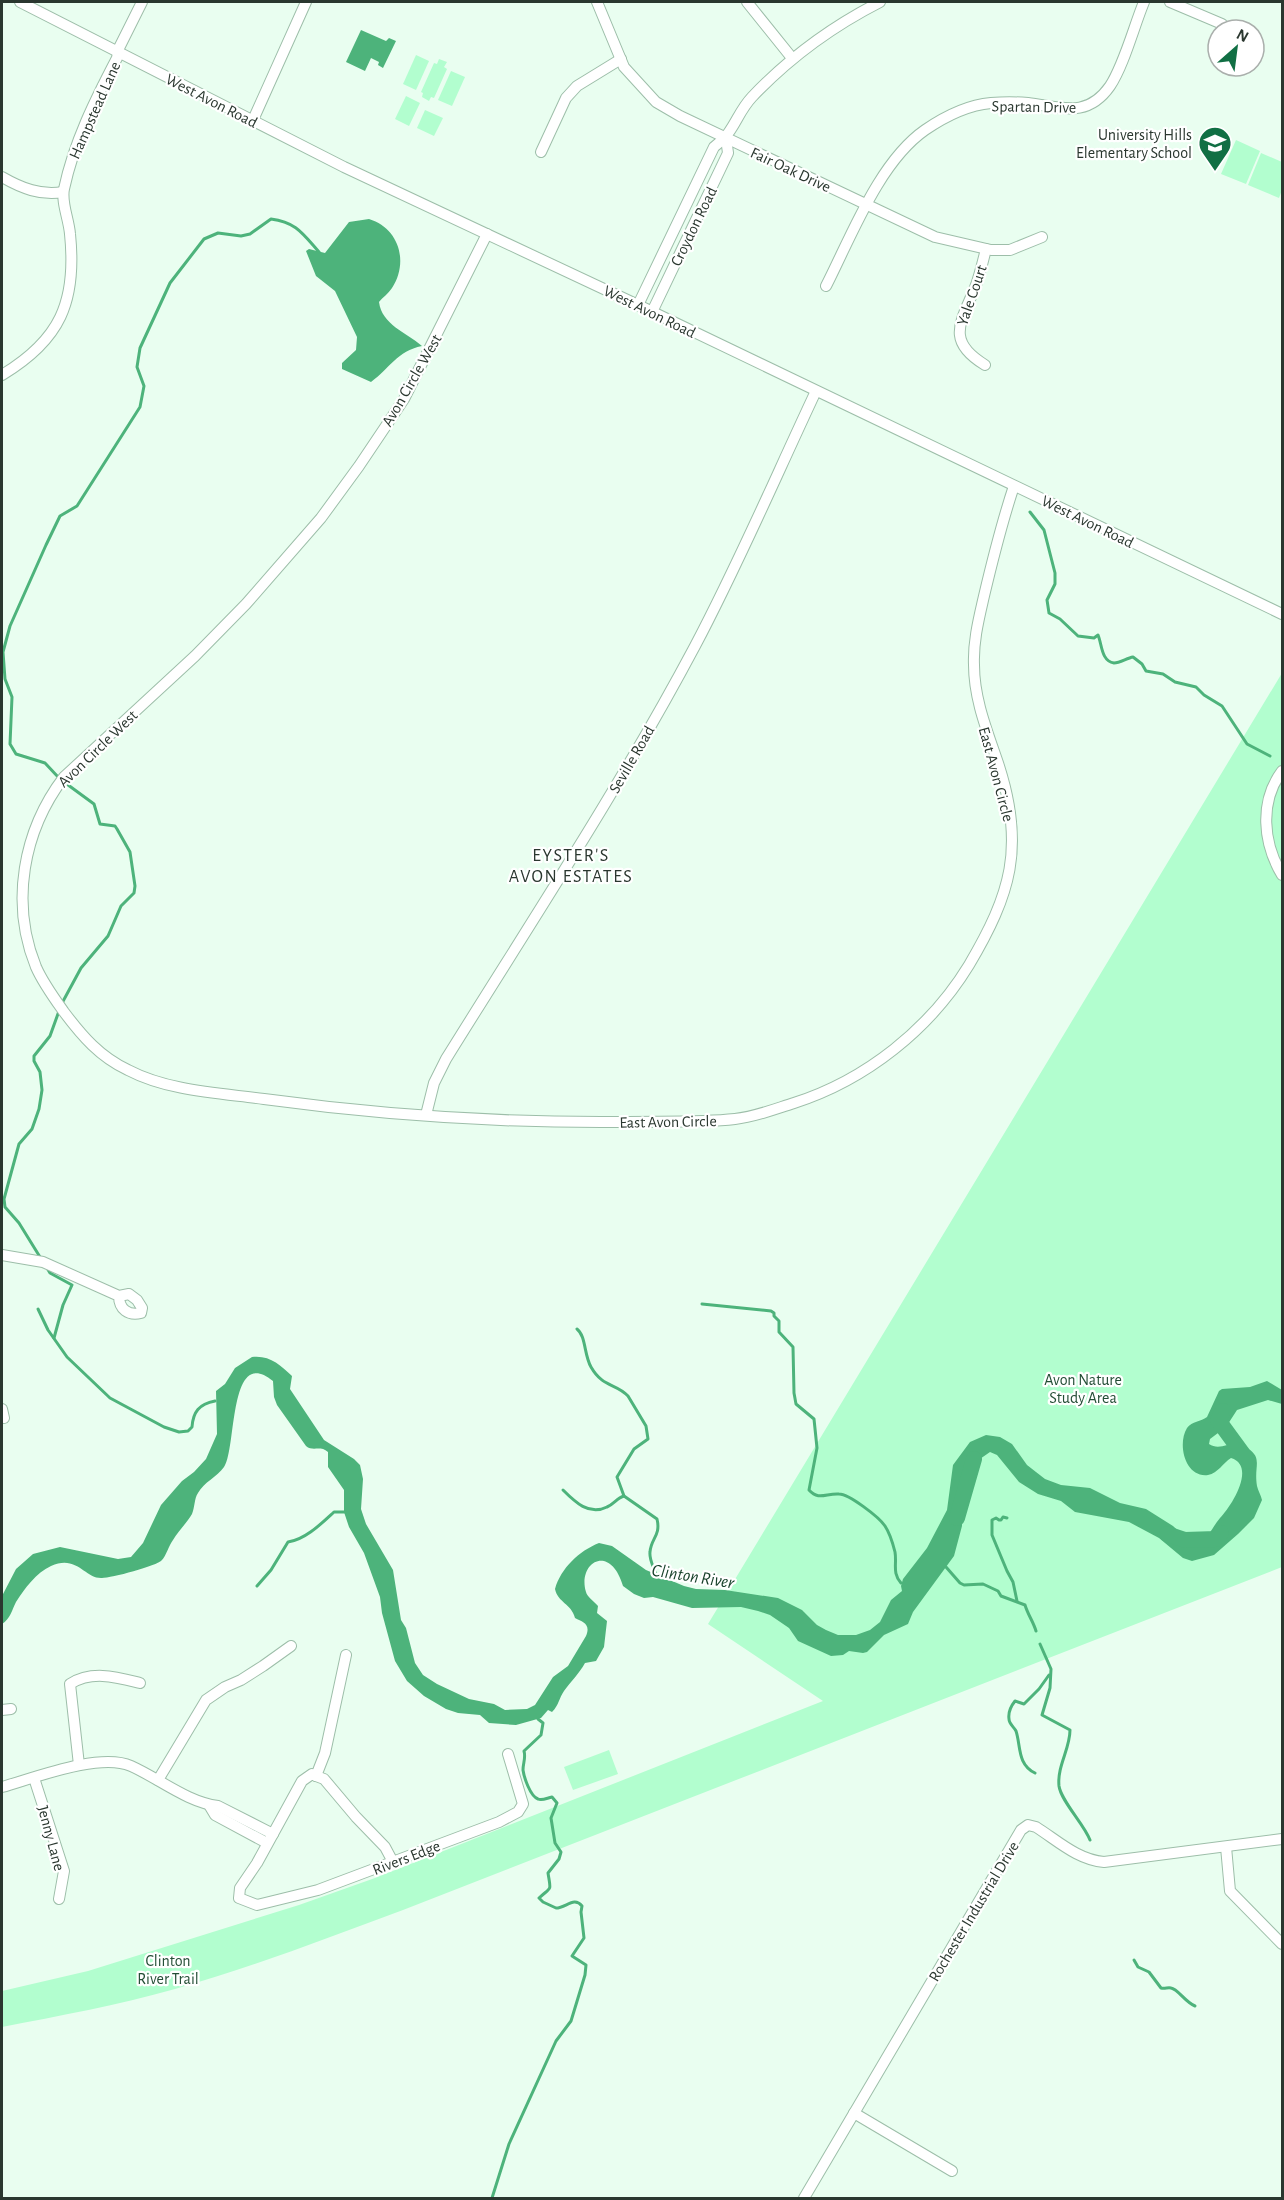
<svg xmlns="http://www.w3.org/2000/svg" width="1284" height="2200" font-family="'Alegreya Sans',sans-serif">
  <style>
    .green { fill: #b2fecf }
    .water { fill: #4db37b }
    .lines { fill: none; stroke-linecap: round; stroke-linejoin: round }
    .stream { stroke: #4db37b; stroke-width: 3 }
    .river { stroke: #4db37b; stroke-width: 16 }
    .minor-casing { stroke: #9dbea9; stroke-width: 12 }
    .minor { stroke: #fff; stroke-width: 10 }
    .labels { text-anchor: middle; stroke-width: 4.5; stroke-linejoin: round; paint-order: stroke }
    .street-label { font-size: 16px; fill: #2a372f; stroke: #fff }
    .poi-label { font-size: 16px; fill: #2a372f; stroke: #fff; text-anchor: end }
    .park-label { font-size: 16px; fill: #244e36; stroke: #fff }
    .neighbourhood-label { font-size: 18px; letter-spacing: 1.5px; fill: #2a372f; stroke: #fff }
    .water-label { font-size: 18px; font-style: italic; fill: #19432c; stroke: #fff }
  </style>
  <rect width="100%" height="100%" fill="#e9fef0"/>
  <g class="green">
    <polygon points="416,55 429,61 416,90 403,84"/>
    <polygon points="439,59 447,62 444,67 447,69 434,98 431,97 429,101 422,97 423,93 421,92 434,63 437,64"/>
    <polygon points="451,71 465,77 452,106 438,100"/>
    <polygon points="406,96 420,103 409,126 395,119"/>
    <polygon points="425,110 443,118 434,136 417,128"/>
    <polygon points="1236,140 1260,151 1246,184 1221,174"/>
    <polygon points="1261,153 1282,162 1282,190 1279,198 1248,185"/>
    <path d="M 1282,673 L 1282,1567 L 403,1910 C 328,1938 252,1967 175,1989 C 118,2005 59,2016 2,2027 L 2,1991 L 88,1971 L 299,1905 L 375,1878 L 823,1701 L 708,1624 Z"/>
    <polygon points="609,1750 618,1774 573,1790 564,1767"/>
  </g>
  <g class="water">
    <polygon points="361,30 386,41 389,38 396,41 383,68 378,65 379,62 371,58 365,71 346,62"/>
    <path d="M 369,219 C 399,228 409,262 392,288 C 388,294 383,297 379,302 C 382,325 406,332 422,346 C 397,351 390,368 371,382 L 342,369 L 342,363 L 356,350 L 357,337 L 335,291 L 316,276 L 306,251 L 309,249 L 325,253 L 349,222 Z"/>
    <path d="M 252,1357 C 270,1355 280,1365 292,1376 L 290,1389 L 324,1440 L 354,1459 L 360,1465 L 363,1479 L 361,1509 L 366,1524 L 393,1570 L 401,1620 L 406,1628 L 415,1663 L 423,1675 L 437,1684 L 469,1699 L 494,1704 L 505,1710 L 527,1709 L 535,1705 L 553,1677 L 568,1666 L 586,1636 C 591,1624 583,1622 575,1618 C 571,1603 558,1603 555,1589 C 561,1568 579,1551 599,1543 L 612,1546 L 646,1570 L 684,1586 L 696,1589 L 725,1590 L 778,1598 L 802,1610 L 817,1625 L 826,1630 L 838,1635 L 856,1635 L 870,1630 L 880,1622 L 891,1600 L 902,1591 L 901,1586 L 903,1579 L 927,1548 L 947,1510 L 953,1465 L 970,1442 L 986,1435 L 1000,1437 L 1012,1444 L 1027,1465 L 1045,1479 L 1061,1485 L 1090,1488 L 1120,1503 L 1146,1509 L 1173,1526 L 1186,1538 L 1197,1541 C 1210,1538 1212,1527 1220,1518 C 1231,1507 1257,1466 1231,1458 C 1223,1463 1218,1473 1208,1475 C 1185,1478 1177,1444 1187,1428 C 1192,1421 1201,1422 1207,1417 L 1219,1391 L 1222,1389 L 1250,1387 L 1267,1381 L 1282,1390 L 1282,1404 L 1268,1400 L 1237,1410 L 1226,1427 L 1210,1439 L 1209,1444 C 1218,1450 1227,1444 1237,1443 C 1267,1456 1253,1462 1257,1486 C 1258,1491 1261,1495 1262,1500 L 1254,1518 L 1238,1534 L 1214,1555 L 1192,1561 L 1183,1558 L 1159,1538 L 1129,1522 L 1075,1512 L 1061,1501 L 1038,1494 L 1019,1482 L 997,1455 L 990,1452 L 977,1461 L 963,1493 L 962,1526 L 954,1556 L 913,1612 L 908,1624 L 884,1635 L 867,1652 L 863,1653 L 849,1651 L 843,1655 L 831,1656 L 798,1641 L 789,1628 L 770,1615 L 758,1611 L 741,1607 L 692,1608 L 653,1597 L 644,1598 L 634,1594 L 623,1586 C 610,1542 577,1563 586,1592 C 587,1597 594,1601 598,1606 L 597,1613 L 607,1621 L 604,1647 L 596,1661 L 585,1663 C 579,1674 571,1681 564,1691 C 559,1698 559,1705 552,1712 L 548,1710 L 541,1718 L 516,1725 L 489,1723 L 480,1715 L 458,1713 L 446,1709 L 424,1696 L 407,1681 L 395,1661 L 382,1613 L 380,1597 L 364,1553 L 349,1527 L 344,1512 L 344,1490 L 328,1467 L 328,1452 C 320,1445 313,1452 306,1446 L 277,1405 L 274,1397 L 273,1381 C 228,1344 237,1449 224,1467 C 217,1477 204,1482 198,1493 C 194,1499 195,1507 192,1514 C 187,1523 178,1531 173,1540 C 169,1545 166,1556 162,1560 C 157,1566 111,1578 102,1578 C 85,1579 77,1554 51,1566 C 36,1573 25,1588 16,1602 C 12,1610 10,1619 2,1624 L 2,1596 L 16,1569 L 33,1554 L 60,1547 L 118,1559 L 131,1557 L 143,1543 L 161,1505 L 182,1481 L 194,1472 L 206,1459 L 217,1434 L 216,1391 L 225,1384 L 235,1368 Z"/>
  </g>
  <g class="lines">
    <g class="stream">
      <path d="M 1030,512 L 1044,530 L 1055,573 L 1055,584 L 1047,600 L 1049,613 L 1060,619 L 1078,636 L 1094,638 L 1098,635 C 1102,644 1101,661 1114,663 C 1120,663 1127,658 1133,657 L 1142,664 L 1146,671 L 1163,674 L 1175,682 L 1196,687 L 1204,695 L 1222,706 L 1247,744 L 1270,756"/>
      <path d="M 59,778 L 45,763 L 16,754 L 10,744 L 12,697 L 5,679 L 3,652 L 10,626 L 46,545 L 60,516 L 77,506 L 140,407 L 144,386 L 137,367 L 140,348 L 170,283 L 204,239 L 218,233 L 241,236 L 250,234 L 271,219 C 296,222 303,234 319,252"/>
      <polyline points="61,1005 81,968 108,936 121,906 134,893 135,886 130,852 117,829 115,826 100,824 94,804 64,782"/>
      <polyline points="40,1257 19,1223 5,1207 4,1199 19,1144 32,1129 39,1109 42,1090 40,1072 34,1061 34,1056 50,1036 59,1011"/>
      <polyline points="47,1268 50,1273 72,1285 63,1305 54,1338"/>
      <path d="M 702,1304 L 771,1311 L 774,1313 L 774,1316 L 779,1321 L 779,1332 L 793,1347 L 794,1393 L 796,1404 L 814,1419 L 817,1448 L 809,1490 C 819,1501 826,1493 839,1494 C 849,1494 879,1517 885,1526 C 889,1532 893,1544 895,1552 C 897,1564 892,1573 901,1583"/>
      <path d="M 38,1309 L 48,1330 L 67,1357 L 110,1398 L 164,1427 L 179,1432 L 188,1431 L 192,1427 C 193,1412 199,1404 215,1401"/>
      <path d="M 577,1329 C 586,1336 584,1355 591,1367 C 603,1388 616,1383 628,1396 L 646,1426 L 648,1439 L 634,1449 L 617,1477 L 624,1496 L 657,1519 C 661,1536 651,1538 650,1552 C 649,1560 654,1567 656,1575"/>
      <path d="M 563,1490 C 575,1502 589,1516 607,1507 C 614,1504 617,1498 624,1496"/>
      <polyline points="1007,1518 1003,1517 1001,1520 999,1520 996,1518 992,1520 992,1535 1007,1571 1013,1582 1017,1601"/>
      <path d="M 946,1567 L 960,1583 L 964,1585 L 983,1584 L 998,1591 L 1001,1596 L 1025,1605 C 1028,1615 1033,1621 1036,1631"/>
      <path d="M 257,1586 L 271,1570 L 288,1542 C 305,1540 322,1523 334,1512 L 345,1512"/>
      <path d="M 1040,1644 L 1051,1669 L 1050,1688 L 1042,1715 L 1070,1730 C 1070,1749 1057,1766 1059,1786 C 1061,1801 1084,1824 1090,1840"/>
      <path d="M 1035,1773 C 1017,1764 1021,1746 1016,1731 C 1014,1727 1009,1724 1009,1719 C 1008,1712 1011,1706 1015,1701 L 1024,1704 L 1039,1689 L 1049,1675"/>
      <path d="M 1134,1960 L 1138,1967 L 1149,1972 L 1161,1988 C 1165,1989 1168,1987 1171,1988 C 1178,1989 1185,2002 1195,2006"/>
      <path d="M 492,2198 L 509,2144 L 556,2041 L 571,2021 L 585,1975 L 586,1965 L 572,1956 L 584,1938 L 581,1912 L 582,1906 C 574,1896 566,1908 556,1908 L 543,1902 L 539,1898 C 552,1886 551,1892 548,1873 L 559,1859 L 561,1852 L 555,1843 L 551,1818 L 557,1803 L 552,1797 C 547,1798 542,1801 538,1799 C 530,1796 524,1777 523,1770 C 523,1763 526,1758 524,1751 L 541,1735 L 543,1723 L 538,1719"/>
    </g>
    <g class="river">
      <polyline points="1223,1411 1218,1420 1248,1461"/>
      <polyline points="957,1518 974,1459"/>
      <polyline points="1167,1534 1185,1540 1216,1539 1221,1533"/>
    </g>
    <defs>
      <g id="minor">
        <polyline points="20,2 344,167 638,305 1282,614"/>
        <polyline points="597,2 624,67 656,102 680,116 935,237 991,250 1010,250 1042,237"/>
        <polyline points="747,2 792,58"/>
        <polyline points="1170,2 1222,24"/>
        <polyline points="253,120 306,2"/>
        <polyline points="541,152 566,98 577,86 621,59"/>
        <path d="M 2,177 C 21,188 41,196 63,192"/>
        <path d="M 487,234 L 404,399 L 359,466 L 321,518 L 246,604 L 195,656 L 64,777 C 23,831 10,903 36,967 C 43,983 54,998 64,1012 C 82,1036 100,1057 128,1070 C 168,1091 219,1093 264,1099 C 382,1115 502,1123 621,1122 C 659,1121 698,1123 735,1119 C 755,1117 775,1109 794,1103 C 866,1080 930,1029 969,965 C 1011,894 1025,847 999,766 C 988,733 974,700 974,665 C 973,641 979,618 984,596 C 993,558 1002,522 1014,486"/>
        <path d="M 826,286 C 851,237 879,162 925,130 C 944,117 968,105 991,103 C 1003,102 1016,102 1028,103 C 1061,107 1087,119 1110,86 C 1124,65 1134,26 1144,2"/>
        <path d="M 638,305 L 714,147 C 735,132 736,114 752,97 C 790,57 831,27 880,2"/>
        <polyline points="652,312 728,153 726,138"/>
        <path d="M 985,365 C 944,340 962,321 976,285 C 980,274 983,261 986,249"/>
        <path d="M 2,375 C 60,340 77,302 70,234 C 69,220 61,202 64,189 C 74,142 95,100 117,58 L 119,48 L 142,2"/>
        <path d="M 1282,771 C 1259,802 1263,843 1282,875"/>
        <path d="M 426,1115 L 434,1083 L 446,1059 C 531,922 619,789 695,646 C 739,563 776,476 816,391"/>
        <path d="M 2,1255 L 43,1262 L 119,1296 L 129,1294 L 137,1300 L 142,1308 L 141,1313 C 128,1316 119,1309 119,1296"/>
        <polyline points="2,1409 4,1418"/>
        <polyline points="2,1710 11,1709"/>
        <path d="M 79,1765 L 70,1684 C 92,1670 116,1677 140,1683"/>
        <polyline points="316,1776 312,1774 302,1781 257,1863 240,1888 239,1898 257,1905 318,1890 499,1822 518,1812 523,1804 508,1754"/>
        <polyline points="316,1776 325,1753 346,1655"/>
        <polyline points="316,1776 324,1779 356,1817 385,1847 393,1862"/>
        <polyline points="34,1778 64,1871 59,1899"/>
        <polyline points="158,1780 206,1700 225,1687 241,1680 263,1666 291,1646"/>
        <path d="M 2,1787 C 34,1778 100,1752 131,1766 C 160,1779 187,1802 218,1806 L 273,1834"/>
        <polyline points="209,1805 215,1815 267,1843"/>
        <polyline points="1226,1847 1230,1891 1282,1944"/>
        <polyline points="854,2113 952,2171"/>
        <path d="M 804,2198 L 1021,1830 L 1028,1825 L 1036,1827 C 1058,1841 1078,1860 1104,1862 L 1282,1839"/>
      </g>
    </defs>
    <use href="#minor" class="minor-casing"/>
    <use href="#minor" class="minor"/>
  </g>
  <defs>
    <symbol id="school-pin" viewBox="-11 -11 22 30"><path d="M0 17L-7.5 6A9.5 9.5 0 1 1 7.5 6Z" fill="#116f44" stroke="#fff"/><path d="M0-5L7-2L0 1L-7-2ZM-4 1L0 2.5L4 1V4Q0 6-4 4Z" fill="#fff"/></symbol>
  </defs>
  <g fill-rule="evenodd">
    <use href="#school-pin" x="1196" y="124" width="38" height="52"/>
  </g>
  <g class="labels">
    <g class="street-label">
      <text transform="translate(212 100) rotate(27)" y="6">West Avon Road</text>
      <text transform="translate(1034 106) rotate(1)" y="6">Spartan Drive</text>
      <text transform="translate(94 110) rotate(-66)" y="6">Hampstead Lane</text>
      <text transform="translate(791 169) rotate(25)" y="6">Fair Oak Drive</text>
      <text transform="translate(693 226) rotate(-64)" y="6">Croydon Road</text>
      <text transform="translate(971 295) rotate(-71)" y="6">Yale Court</text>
      <text transform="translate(650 311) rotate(26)" y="6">West Avon Road</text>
      <text transform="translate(411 380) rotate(-60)" y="6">Avon Circle West</text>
      <text transform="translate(1088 521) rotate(26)" y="6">West Avon Road</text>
      <text transform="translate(97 748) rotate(-44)" y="6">Avon Circle West</text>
      <text transform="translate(631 759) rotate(-60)" y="6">Seville Road</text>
      <text transform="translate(997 774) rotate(75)" y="6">East Avon Circle</text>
      <text transform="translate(668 1121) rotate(-1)" y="6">East Avon Circle</text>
      <text transform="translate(52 1838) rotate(75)" y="6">Jenny Lane</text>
      <text transform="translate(406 1857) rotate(-21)" y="6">Rivers Edge</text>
      <text transform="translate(973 1911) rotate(-59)" y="6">Rochester Industrial Drive</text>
    </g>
    <g class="poi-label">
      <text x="1192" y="140">University Hills<tspan x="1192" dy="18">Elementary School</tspan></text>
    </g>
    <g class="park-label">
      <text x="1083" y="1385">Avon Nature<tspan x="1083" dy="18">Study Area</tspan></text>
      <text x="168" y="1966">Clinton<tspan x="168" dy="18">River Trail</tspan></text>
    </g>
    <g class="neighbourhood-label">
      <text x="571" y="861">EYSTER'S<tspan x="571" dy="21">AVON ESTATES</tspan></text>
    </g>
    <g class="water-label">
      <text transform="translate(693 1576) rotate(9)" y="6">Clinton River</text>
    </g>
  </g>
  <rect width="1284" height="2200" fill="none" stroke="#2a372f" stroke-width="6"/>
  <g transform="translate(1236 48) rotate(28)"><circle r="28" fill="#ffffff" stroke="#aaafac" stroke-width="1.5"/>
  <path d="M0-4.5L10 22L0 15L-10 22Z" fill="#116f44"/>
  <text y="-9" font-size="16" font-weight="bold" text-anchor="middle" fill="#2a372f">N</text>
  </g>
</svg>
